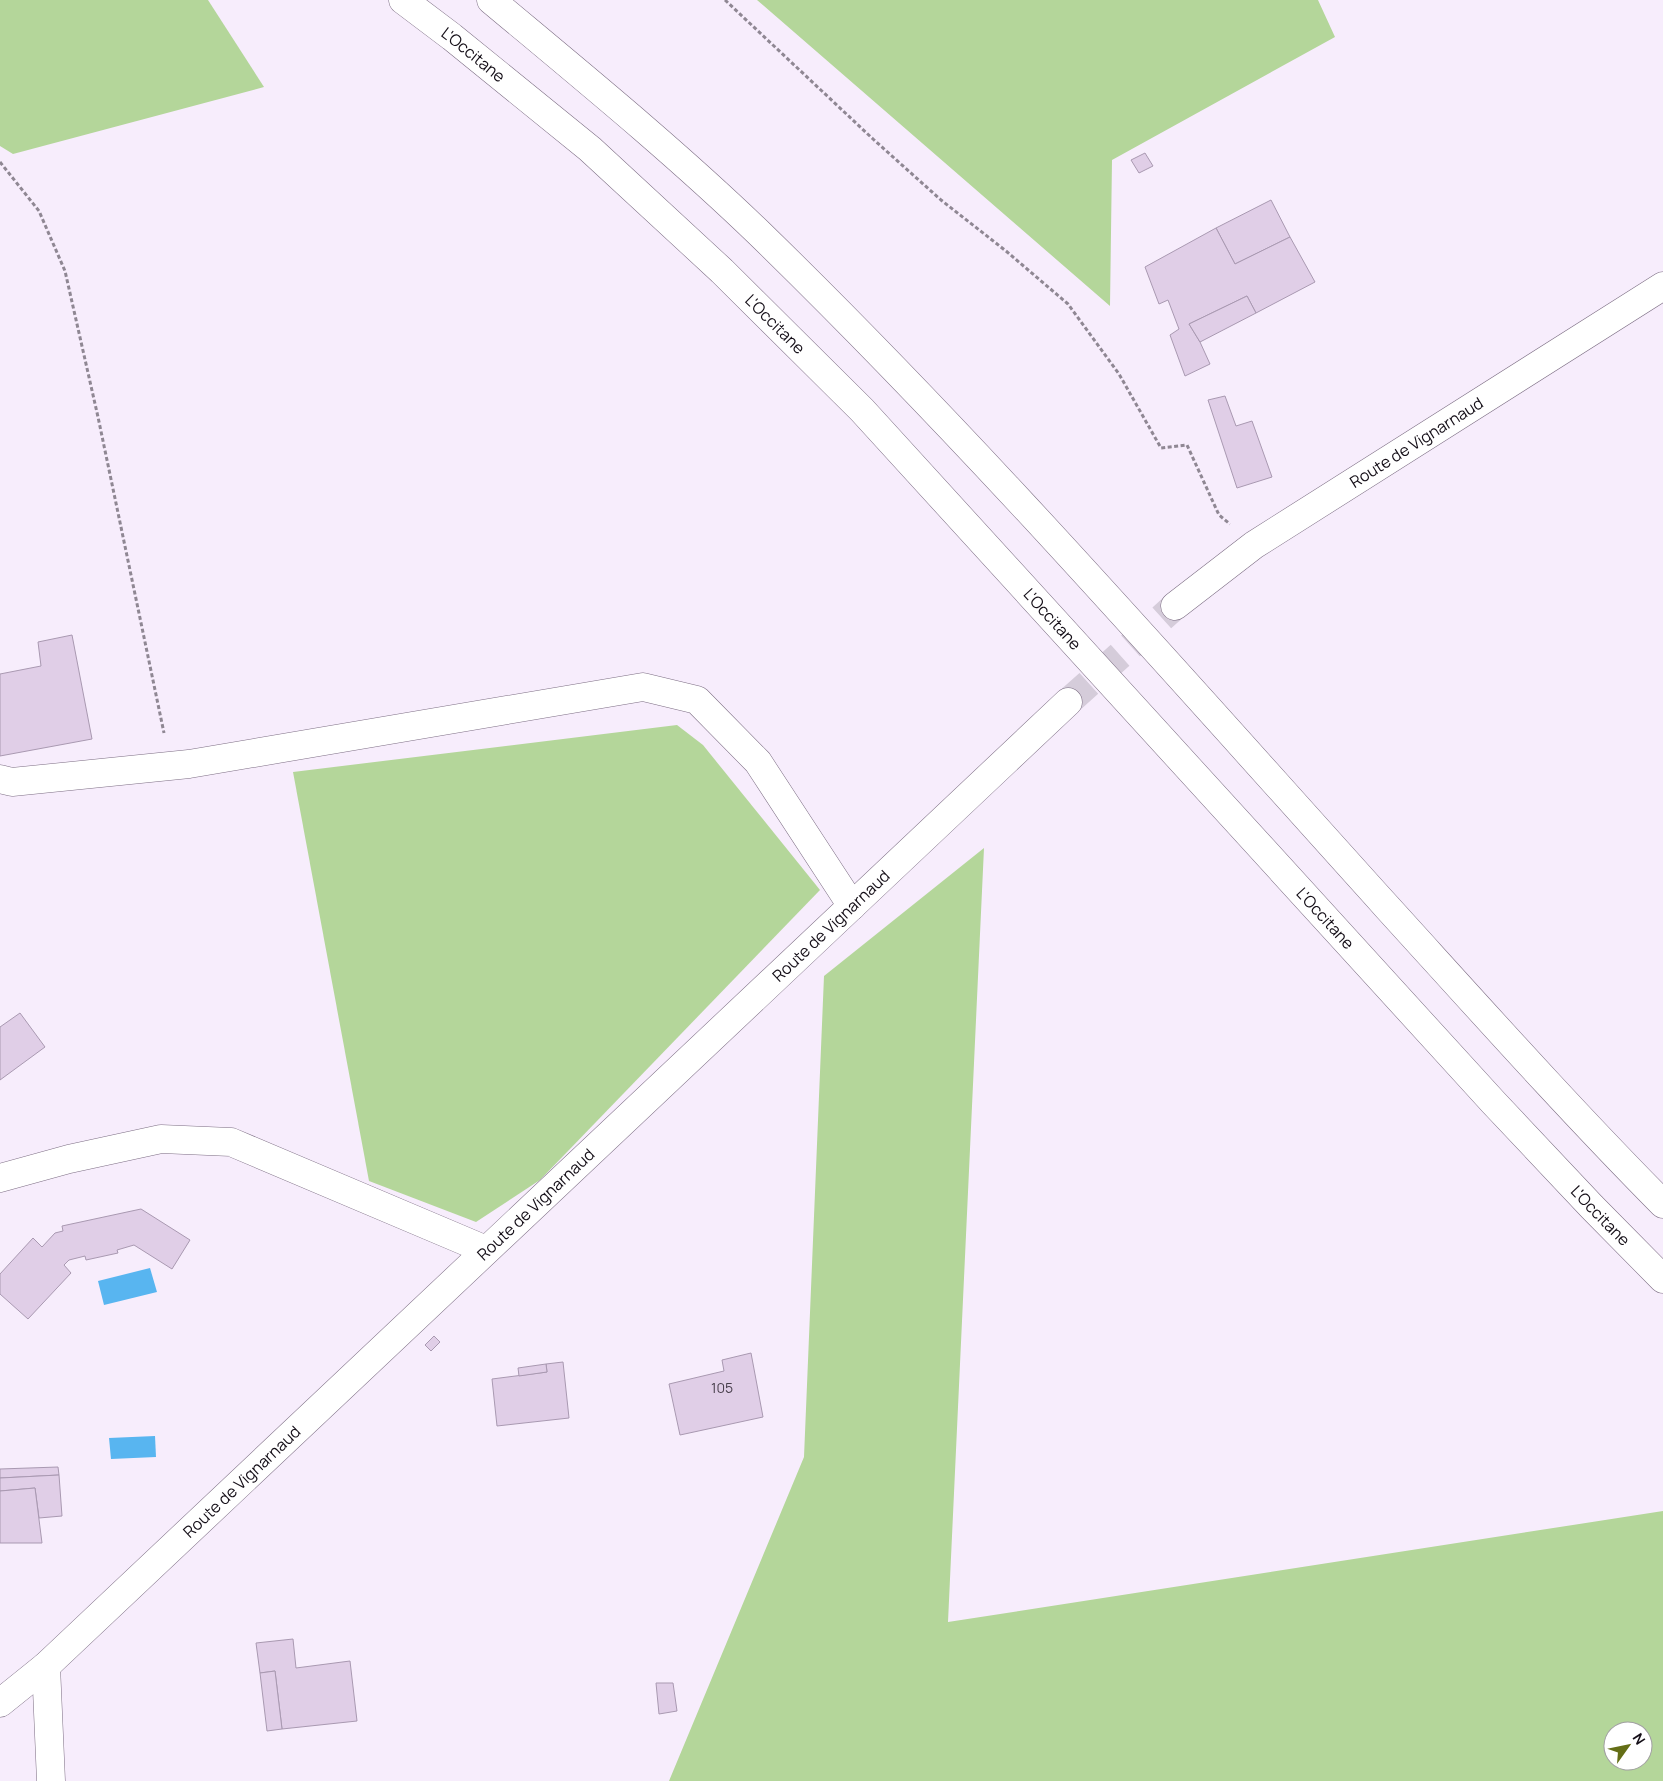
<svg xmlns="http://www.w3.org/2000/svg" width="1663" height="1781" font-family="Manrope,sans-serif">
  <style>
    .green { fill: #b4d69a; fill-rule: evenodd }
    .water { fill: #58b5f0 }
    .building { fill: #e0cee7; stroke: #a999b1 }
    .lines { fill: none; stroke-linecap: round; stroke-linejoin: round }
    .minor-tunnel { stroke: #d5ccda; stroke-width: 28; stroke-dasharray: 28 14; stroke-linecap: butt }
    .minor-casing { stroke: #7d6e84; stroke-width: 29 }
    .highway-casing { stroke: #7d6e84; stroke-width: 29 }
    .path { stroke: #8f8793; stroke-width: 3; stroke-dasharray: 4 2.5; stroke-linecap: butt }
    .minor { stroke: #fff; stroke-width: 28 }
    .highway { stroke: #fff; stroke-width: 28 }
    .labels { text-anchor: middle; stroke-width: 4.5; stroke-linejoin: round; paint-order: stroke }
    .number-label { font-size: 14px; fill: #473e4b }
    .street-label { font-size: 16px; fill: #140e17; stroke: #fff }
  </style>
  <rect width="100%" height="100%" fill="#f7edfc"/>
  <g class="green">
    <polygon points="0,0 208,0 264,87 13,154 0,146"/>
    <polygon points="757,0 1318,0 1335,37 1112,160 1110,306"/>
    <polygon points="677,725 703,745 820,890 540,1180 476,1222 369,1181 293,772"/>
    <path d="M 984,848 L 948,1622 L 1663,1511 L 1663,1781 L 669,1781 L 804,1457 L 824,976 ZM 1613,1731 L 1643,1731 L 1643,1761 L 1613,1761 Z"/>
  </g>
  <g class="water">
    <polygon points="150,1268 157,1292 104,1305 98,1281"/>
    <polygon points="155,1436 156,1457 111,1459 109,1438"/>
  </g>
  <g class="building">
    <polygon points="1145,153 1153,166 1139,173 1131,160"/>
    <polygon points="1271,200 1290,237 1235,264 1216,228"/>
    <polygon points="1216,228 1235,264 1290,237 1315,282 1256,313 1247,296 1189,324 1200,342 1210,364 1185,376 1170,335 1179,329 1168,300 1159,304 1145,267"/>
    <polygon points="1247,296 1256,313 1200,342 1189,324"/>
    <polygon points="1225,396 1236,426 1252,421 1272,477 1237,488 1208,400"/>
    <polygon points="72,635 92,739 0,756 0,674 41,666 38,642"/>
    <polygon points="20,1013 45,1047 0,1080 0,1027"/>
    <polygon points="141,1209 190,1240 172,1269 134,1245 117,1250 118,1253 86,1260 85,1256 69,1260 64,1265 71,1273 28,1319 0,1294 0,1274 33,1238 42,1247 55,1233 63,1231 62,1226"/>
    <polygon points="434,1336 440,1342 431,1351 425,1345"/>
    <polygon points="751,1353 763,1417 680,1435 669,1384 724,1371 722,1360"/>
    <polygon points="563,1362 569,1418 497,1426 492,1379 547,1372 546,1364"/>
    <polygon points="546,1364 547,1372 519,1376 518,1368"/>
    <polygon points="58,1467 59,1475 0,1478 0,1469"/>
    <polygon points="59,1475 62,1516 39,1518 35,1488 0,1491 0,1478"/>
    <polygon points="35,1488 42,1543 0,1543 0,1491"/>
    <polygon points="293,1639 296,1668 350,1661 357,1721 282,1729 275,1671 260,1673 256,1643"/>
    <polygon points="275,1671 282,1729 267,1731 260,1673"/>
    <polygon points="656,1683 673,1683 677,1711 659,1714"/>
  </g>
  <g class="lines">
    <polyline class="minor-tunnel" points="1068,702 1175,606"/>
    <defs>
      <g id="minor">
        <path id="s1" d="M 1175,606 L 1254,545 L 1663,286"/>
        <polyline points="0,779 12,782 189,764 643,687 697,700 758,762 852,906"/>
        <polyline points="0,1178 69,1159 161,1139 231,1142 486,1250"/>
        <polyline points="46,1666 51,1781"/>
        <path id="s2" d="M 0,1703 L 46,1666 L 1068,702"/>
      </g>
      <g id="highway">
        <path id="s3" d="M 403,0 L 452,37 L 590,149 L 722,271 L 862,410 L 1494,1103 L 1592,1207 L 1663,1279"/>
        <path d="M 491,0 C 582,76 674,151 759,233 C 979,447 1181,679 1387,907 C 1478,1007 1568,1108 1663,1204"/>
      </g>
    </defs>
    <use href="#minor" class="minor-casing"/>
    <use href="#highway" class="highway-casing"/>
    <g class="path">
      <polyline points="725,0 873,139 941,200 1006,251 1068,304 1119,374 1161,448 1187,445 1219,515 1230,524"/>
      <polyline points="0,162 39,211 65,271 98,417 164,733"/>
    </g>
    <use href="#minor" class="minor"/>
    <use href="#highway" class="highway"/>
  </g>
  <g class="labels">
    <g class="number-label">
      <text x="722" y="1393">105</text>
    </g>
    <g class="street-label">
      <text dy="6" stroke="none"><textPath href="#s3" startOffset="89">L'Occitane</textPath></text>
      <text dy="6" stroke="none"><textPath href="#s3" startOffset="494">L'Occitane</textPath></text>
      <text dy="6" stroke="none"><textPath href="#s1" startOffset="292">Route de Vignarnaud</textPath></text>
      <text dy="6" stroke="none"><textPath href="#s3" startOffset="899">L'Occitane</textPath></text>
      <text dy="6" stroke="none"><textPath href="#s3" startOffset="1304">L'Occitane</textPath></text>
      <text dy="6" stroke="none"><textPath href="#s2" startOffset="1138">Route de Vignarnaud</textPath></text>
      <text dy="6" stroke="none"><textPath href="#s2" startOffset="732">Route de Vignarnaud</textPath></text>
      <text dy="6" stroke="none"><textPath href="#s3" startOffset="1709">L'Occitane</textPath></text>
      <text dy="6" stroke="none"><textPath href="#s2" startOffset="328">Route de Vignarnaud</textPath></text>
    </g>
  </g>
  <g transform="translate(1628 1746) rotate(57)"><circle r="24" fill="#ffffff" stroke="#a19fa2"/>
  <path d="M0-4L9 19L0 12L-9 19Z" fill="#646e16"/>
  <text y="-8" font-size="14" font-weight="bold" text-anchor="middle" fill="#140e17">N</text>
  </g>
</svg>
